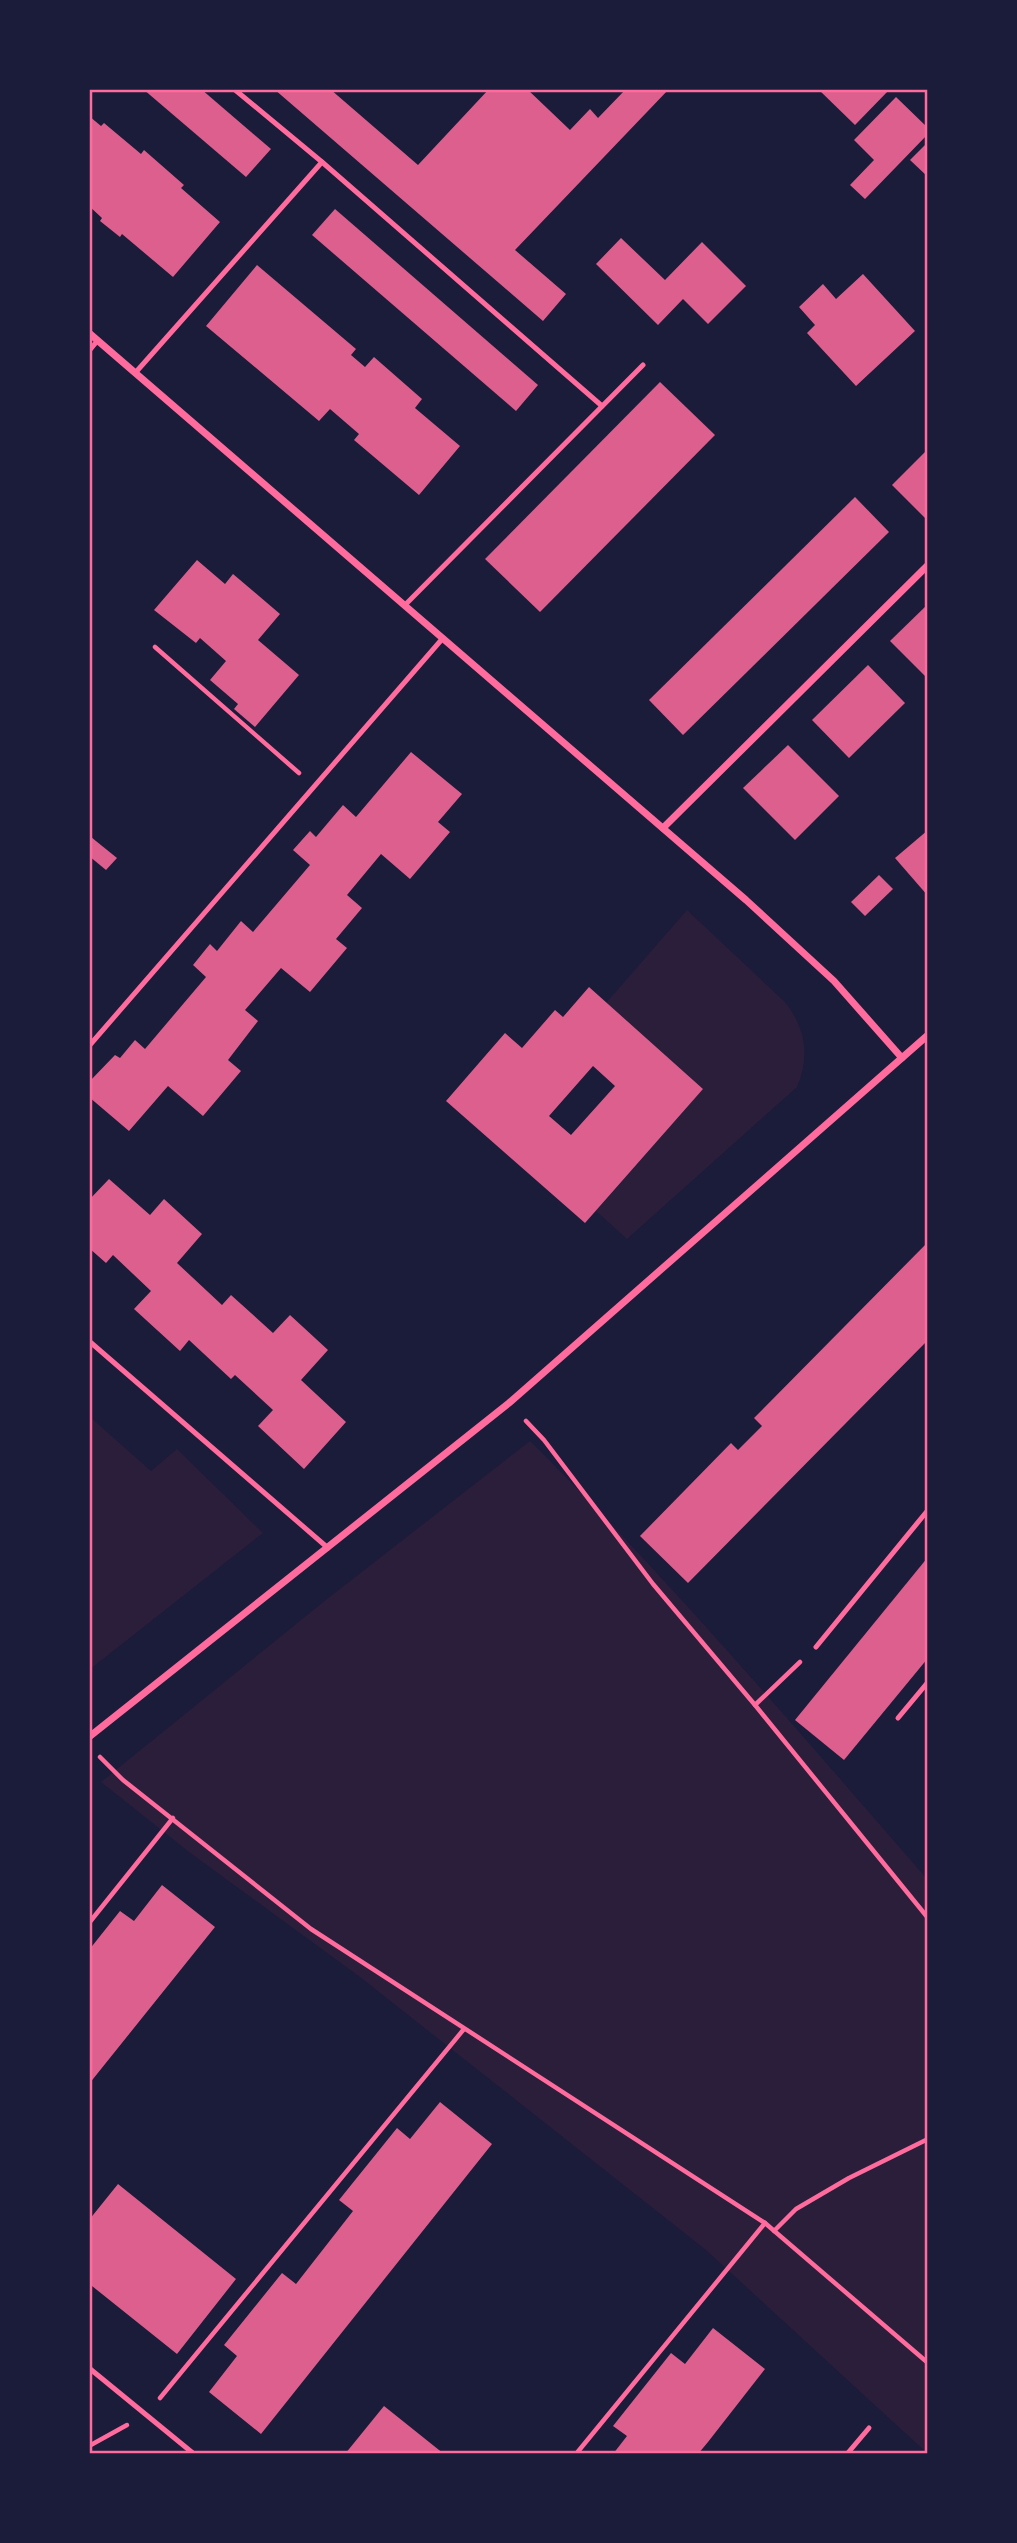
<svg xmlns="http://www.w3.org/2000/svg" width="1017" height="2543" font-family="Barlow,sans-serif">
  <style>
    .green { fill: #2a1e3b }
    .building { fill: #dd5f8e; fill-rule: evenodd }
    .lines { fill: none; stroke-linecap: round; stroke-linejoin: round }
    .path { stroke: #ff6b9d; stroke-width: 4.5 }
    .service { stroke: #ff6b9d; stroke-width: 5 }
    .minor { stroke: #ff6b9d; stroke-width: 7 }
    .neatline { fill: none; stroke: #ff6b9d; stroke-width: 2.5 }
  </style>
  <rect width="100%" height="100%" fill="#1b1b3a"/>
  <g class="green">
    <path d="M 687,910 L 785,1002 C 806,1029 810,1056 797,1087 L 627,1239 L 596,1211 L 703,1089 L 606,1003 Z"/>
    <polygon points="89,1416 151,1471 177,1449 263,1533 89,1670"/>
    <path d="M 530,1441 C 670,1580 798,1731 928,1880 L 928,2454 L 706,2250 L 360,1977 L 189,1852 L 101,1782 L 327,1599 Z"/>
  </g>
  <g class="building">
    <polygon points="143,89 201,89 271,149 246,177"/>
    <polygon points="274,89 330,89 418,165 489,89 527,89 570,130 590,109 598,118 626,89 669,89 515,250 566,294 543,321"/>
    <polygon points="818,89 890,89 855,125"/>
    <polygon points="896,97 928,128 928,134 865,199 850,185 874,160 854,140"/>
    <polygon points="89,116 101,126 104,123 141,154 144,150 184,185 181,188 220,222 173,277 122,234 120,237 100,221 102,218 89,206"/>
    <polygon points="928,142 928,177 910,160"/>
    <polygon points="335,209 538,385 516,411 312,235"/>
    <polygon points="621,238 665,280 702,242 746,286 708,324 683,299 658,325 596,264"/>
    <polygon points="257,265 356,349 351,355 365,367 374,357 422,399 415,408 460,446 419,495 354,440 359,434 330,409 319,421 206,326"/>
    <polygon points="863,274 915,331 856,386 807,333 815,325 799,307 823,284 836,299"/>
    <polygon points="660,382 715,435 540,612 485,559"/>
    <polygon points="928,449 928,521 892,485"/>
    <polygon points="855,497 889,532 683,735 649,700"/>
    <polygon points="197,560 225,584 233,574 280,614 258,640 299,675 255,727 234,709 238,704 210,680 226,661 200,638 196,643 154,610"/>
    <polygon points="928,604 928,679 890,641"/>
    <polygon points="868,665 905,703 849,758 812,720"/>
    <polygon points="788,745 839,796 795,840 743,788"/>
    <polygon points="411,752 462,794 438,822 450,832 410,879 381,854 347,895 362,908 336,939 347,948 310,992 281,968 245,1010 258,1021 228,1060 241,1071 203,1116 168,1086 129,1131 89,1097 89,1082 115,1055 120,1058 135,1040 145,1049 206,977 193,965 210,944 217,951 241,921 253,932 310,865 293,850 310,831 316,837 343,805 356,817"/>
    <polygon points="928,830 928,896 895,858"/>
    <polygon points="91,837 117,858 106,870 89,856"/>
    <polygon points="879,875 893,889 865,916 851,902"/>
    <path d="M 589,987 L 703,1089 L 585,1223 L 446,1101 L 505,1033 L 522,1048 L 555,1010 L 563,1017 ZM 593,1066 L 615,1086 L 571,1135 L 549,1116 Z"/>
    <polygon points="109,1179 150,1215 164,1199 202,1234 177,1263 222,1305 231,1295 273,1333 290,1315 328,1350 301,1380 346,1422 304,1469 258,1426 273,1410 235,1375 231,1379 189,1340 180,1351 134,1309 151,1291 113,1255 106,1263 89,1248 89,1200"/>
    <polygon points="928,1242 928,1340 688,1583 640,1536 731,1443 738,1450 762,1426 754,1418"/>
    <polygon points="928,1557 928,1658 844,1760 795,1720"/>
    <polygon points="162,1885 215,1927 89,2084 89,1950 120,1911 134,1921"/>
    <polygon points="440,2102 492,2144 261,2434 209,2392 237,2356 224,2345 282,2273 296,2284 353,2211 339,2200 397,2128 410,2139"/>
    <polygon points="118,2184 236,2279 177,2354 92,2286 89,2289 89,2220"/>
    <polygon points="713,2328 765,2369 708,2442 698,2454 613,2454 627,2436 613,2426 671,2353 685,2364"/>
    <polygon points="384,2406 444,2454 345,2454"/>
  </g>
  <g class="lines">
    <g class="path">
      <polyline points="155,647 299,773"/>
      <polyline points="526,1421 544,1440 653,1584 755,1705 928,1918"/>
      <polyline points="755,1705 800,1662"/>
      <polyline points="100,1757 123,1780 311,1929 765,2223 928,2363"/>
      <polyline points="89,1923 173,1818"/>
      <polyline points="774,2231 796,2209 849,2178 928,2139"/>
      <polyline points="160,2398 464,2029"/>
      <polyline points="89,2446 127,2425"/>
      <polyline points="576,2454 765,2223"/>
    </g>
    <g class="service">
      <polyline points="234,89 322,162 602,406"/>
      <polyline points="89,351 98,340"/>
      <polyline points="136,372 322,162"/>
      <polyline points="405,605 643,365"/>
      <polyline points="89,1046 443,638"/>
      <polyline points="89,1341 328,1548"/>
      <polyline points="816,1647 928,1510"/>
      <polyline points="898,1718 928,1682"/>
      <polyline points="89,2368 194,2454"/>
      <polyline points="847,2454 869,2428"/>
    </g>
    <g class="minor">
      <polyline points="89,333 746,900 834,981 902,1058"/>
      <polyline points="663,828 928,565"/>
      <polyline points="89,1737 509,1403 928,1035"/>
    </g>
  </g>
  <rect width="1017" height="2543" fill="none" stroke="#1b1b3a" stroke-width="182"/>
  <rect x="91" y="91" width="835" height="2361" class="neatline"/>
</svg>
